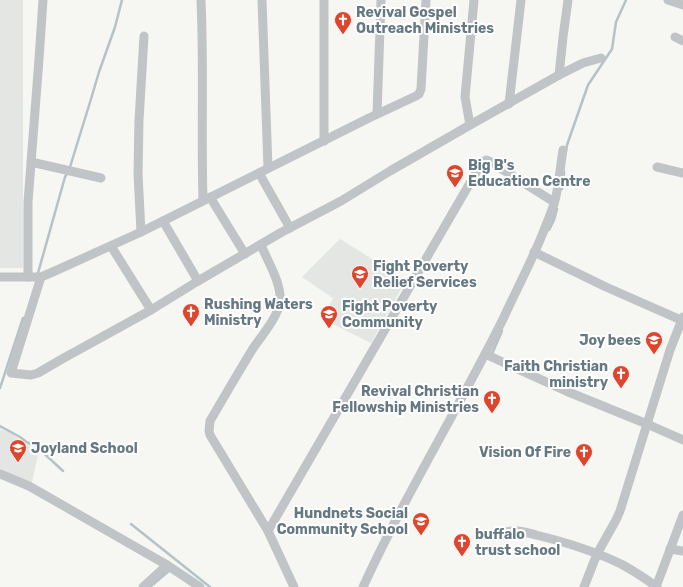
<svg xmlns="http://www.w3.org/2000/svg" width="683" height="587" font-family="Rubik,sans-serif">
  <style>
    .built { fill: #e4e6e4 }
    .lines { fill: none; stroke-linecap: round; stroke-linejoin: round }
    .stream { stroke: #b5c2c6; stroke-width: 2.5 }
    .minor { stroke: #c0c4c7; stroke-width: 9 }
    .labels { text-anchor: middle; stroke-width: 4; stroke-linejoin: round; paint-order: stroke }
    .poi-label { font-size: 14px; font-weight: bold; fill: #667983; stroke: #fff; text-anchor: start }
  </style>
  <rect width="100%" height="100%" fill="#f6f6f3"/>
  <g class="built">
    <rect x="0" y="0" width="23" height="268"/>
    <polygon points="340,239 406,280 371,343 323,319 333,298 302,277"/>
    <polygon points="0,429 9,432 25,443 38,454 32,482 0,471"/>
  </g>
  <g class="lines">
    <g class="stream">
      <polyline points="566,151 567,145 588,85 612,49 616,22 626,0"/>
      <polyline points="70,167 91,99 99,72 115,27 122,0"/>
      <polyline points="562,189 564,172"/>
      <polyline points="549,230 554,220 557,209"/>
      <polyline points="38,273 65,177 68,172"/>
      <polyline points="492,354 502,331"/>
      <polyline points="0,388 23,318"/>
      <polyline points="0,426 20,437 28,443 36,446 63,471"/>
      <polyline points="131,524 210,587"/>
      <polyline points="150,587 170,570"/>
    </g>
    <g class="minor">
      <path d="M 201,0 C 204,67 201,133 203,200"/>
      <polyline points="262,0 268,168"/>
      <polyline points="324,0 324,141"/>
      <polyline points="668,0 683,5"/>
      <polyline points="675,37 683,41"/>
      <polyline points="559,75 563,37 568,0"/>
      <polyline points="509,104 521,0"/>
      <polyline points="377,114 381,0"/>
      <polyline points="470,125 465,97 474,0"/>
      <polyline points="31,162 101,178"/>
      <polyline points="657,167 683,173"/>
      <polyline points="259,173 290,228"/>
      <polyline points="210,197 245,254"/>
      <polyline points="163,221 198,281"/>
      <polyline points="141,232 138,174 139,120 144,36"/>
      <path d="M 261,245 C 268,262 282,284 280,302 C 277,319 261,336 252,350 C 238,373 224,397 210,421 L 209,431 L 210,435 L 268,531 L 294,587"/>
      <polyline points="111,246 151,310"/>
      <polyline points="534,252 606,287 683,321"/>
      <polyline points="0,277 41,277 55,271 141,232 369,118 416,96 419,94 421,89 426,0"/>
      <polyline points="28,277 28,202 39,59 43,0"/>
      <polyline points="41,277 11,373 31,375 38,373 62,359 151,310 198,281 282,232 341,201 390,171 470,125 559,75 583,63 601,58"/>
      <polyline points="485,354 566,391 647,424 683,440"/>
      <polyline points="0,474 29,486 167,565"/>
      <polyline points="268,531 481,164 486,160 489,161 554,202"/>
      <path d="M 503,534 C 506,532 508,531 511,531 C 519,530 528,533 536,535 C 565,542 594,551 621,564 C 634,571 646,579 657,587"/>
      <polyline points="670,549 683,551"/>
      <polyline points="143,587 167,565 200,587"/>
      <path d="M 363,587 C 405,495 459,408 504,317 C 516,291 529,266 540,240 C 545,228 550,216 554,204 C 559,188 560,167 563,150"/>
      <polyline points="584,587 597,554 616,520 620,511 670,350 683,317"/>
      <polyline points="656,587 683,515"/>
    </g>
  </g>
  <defs>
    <symbol id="church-pin" viewBox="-11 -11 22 30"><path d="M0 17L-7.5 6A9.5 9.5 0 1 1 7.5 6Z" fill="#dd462c" stroke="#fff"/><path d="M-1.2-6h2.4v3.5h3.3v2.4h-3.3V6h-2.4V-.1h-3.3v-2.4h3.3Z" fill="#fff"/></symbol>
    <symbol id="school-pin" viewBox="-11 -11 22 30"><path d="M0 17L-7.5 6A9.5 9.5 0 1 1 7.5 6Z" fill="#dd462c" stroke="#fff"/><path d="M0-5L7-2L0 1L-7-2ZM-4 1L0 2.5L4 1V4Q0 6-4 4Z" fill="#fff"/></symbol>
  </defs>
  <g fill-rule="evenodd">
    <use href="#church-pin" x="333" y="10" width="20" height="27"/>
    <use href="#school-pin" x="445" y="163" width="20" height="27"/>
    <use href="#school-pin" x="350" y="264" width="20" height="27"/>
    <use href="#church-pin" x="181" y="302" width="20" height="27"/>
    <use href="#school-pin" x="319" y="304" width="20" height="27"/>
    <use href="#school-pin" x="644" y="330" width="20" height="27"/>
    <use href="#church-pin" x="611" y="364" width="20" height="27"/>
    <use href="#church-pin" x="482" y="389" width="20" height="27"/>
    <use href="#school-pin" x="8" y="438" width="20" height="27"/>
    <use href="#church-pin" x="574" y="442" width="20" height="27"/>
    <use href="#school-pin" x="411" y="511" width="20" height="27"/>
    <use href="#church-pin" x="452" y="532" width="20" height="27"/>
  </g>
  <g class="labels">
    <g class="poi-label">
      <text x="356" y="17">Revival Gospel<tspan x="356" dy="16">Outreach Ministries</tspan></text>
      <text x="468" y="170">Big B's<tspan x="468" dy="16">Education Centre</tspan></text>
      <text x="373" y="271">Fight Poverty<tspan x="373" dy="16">Relief Services</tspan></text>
      <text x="204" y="309">Rushing Waters<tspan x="204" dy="16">Ministry</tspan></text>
      <text x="342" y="311">Fight Poverty<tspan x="342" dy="16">Community</tspan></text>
      <text x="641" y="345" text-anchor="end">Joy bees</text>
      <text x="608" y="371" text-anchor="end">Faith Christian<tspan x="608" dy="16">ministry</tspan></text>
      <text x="479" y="396" text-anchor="end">Revival Christian<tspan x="479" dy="16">Fellowship Ministries</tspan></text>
      <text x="31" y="453">Joyland School</text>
      <text x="571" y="457" text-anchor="end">Vision Of Fire</text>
      <text x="408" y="518" text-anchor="end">Hundnets Social<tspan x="408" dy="16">Community School</tspan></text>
      <text x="475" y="539">buffalo<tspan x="475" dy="16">trust school</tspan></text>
    </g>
  </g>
</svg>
